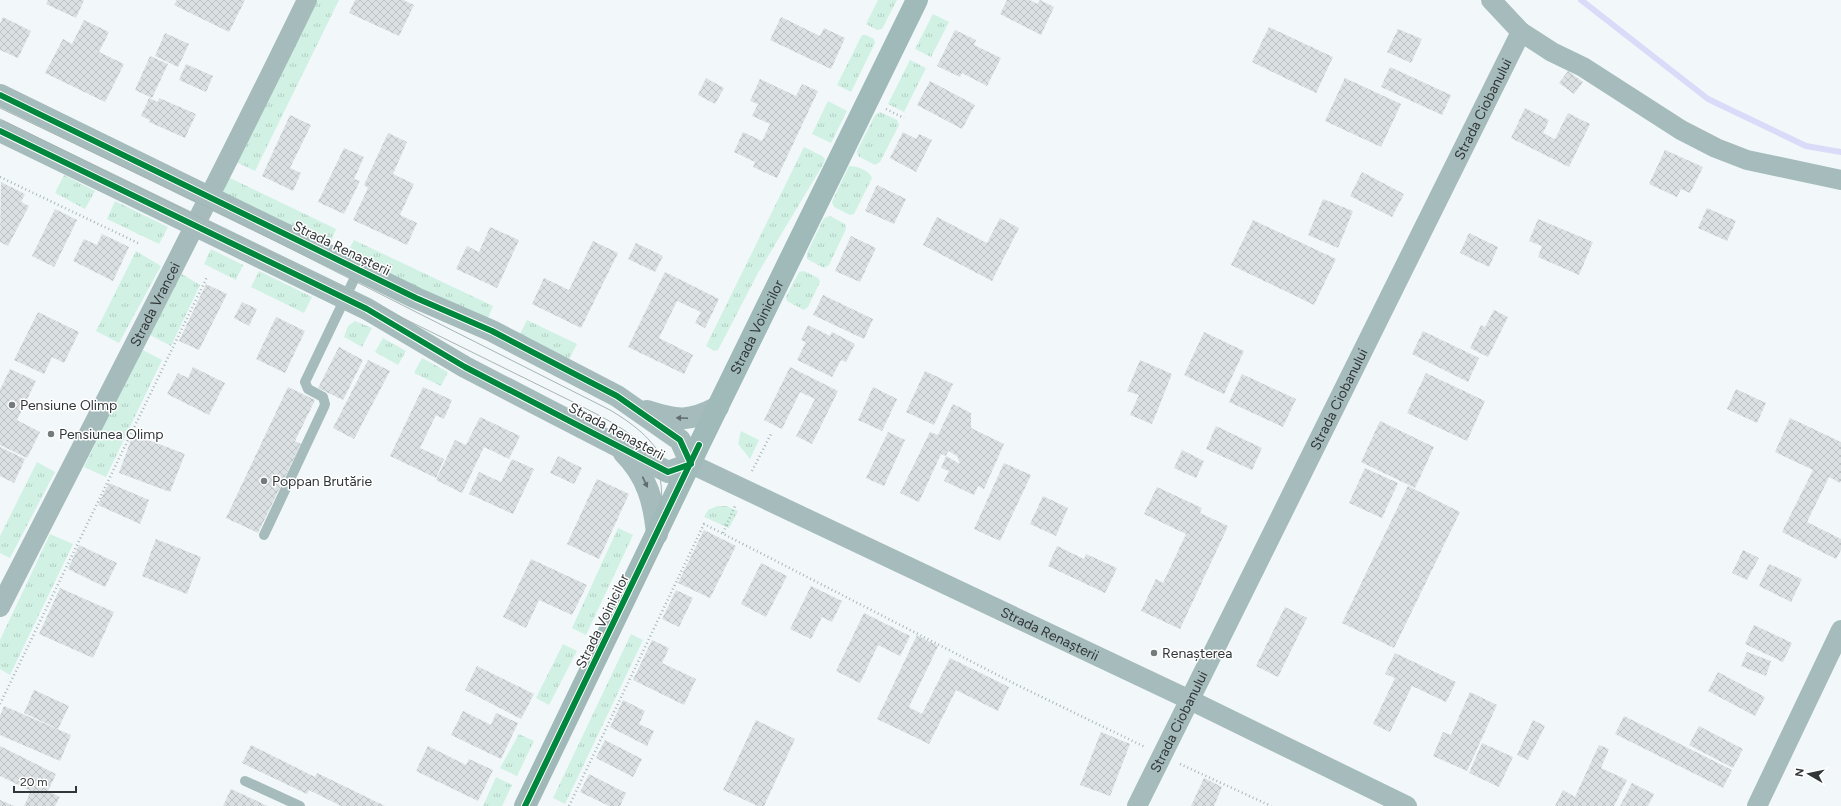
<svg xmlns="http://www.w3.org/2000/svg" width="1841" height="806" font-family="Figtree,sans-serif">
  <style>
    .grass { fill: url(#grass-tufts) }
    .lines { fill: none; stroke-linecap: round; stroke-linejoin: round }
    .stream { stroke: #d9dbf9; stroke-width: 6 }
    .building { fill: url(#building-cross-hatch) }
    .path { stroke: #a7b6b6; stroke-width: 2.5; stroke-dasharray: 1 3; stroke-linecap: butt }
    .service { stroke: #a6bcbc; stroke-width: 10 }
    .minor { stroke: #a6bcbc; stroke-width: 20 }
    .tertiary { stroke: #a6bcbc; stroke-width: 22 }
    .secondary { stroke: #a0b9b9; stroke-width: 22 }
    .tram { stroke: #a6b4b4; stroke-width: 1 }
    .cycleway-casing { stroke: #fff; stroke-width: 8 }
    .cycleway { stroke: #00873e; stroke-width: 6 }
    .oneway { fill: #606c6d }
    .poi-dot { fill: #757a7c; stroke: #fff; stroke-width: 1.5 }
    .labels { text-anchor: middle; stroke-width: 3; stroke-linejoin: round; paint-order: stroke }
    .street-label { font-size: 14px; fill: #313638; stroke: #fff }
    .poi-label { font-size: 14px; fill: #313638; stroke: #fff; text-anchor: start }
  </style>
  <defs>
    <pattern id="grass-tufts" width="24" height="20" patternUnits="userSpaceOnUse"><rect width="24" height="20" fill="#d0f1e3"/><path d="M3 7l-1-3M5 7V3M7 7l1-3M15 17l-1-3M17 17v-4M19 17l1-3" fill="none" stroke="#b3cfc4"/></pattern>
    <pattern id="building-cross-hatch" width="8" height="8" patternUnits="userSpaceOnUse"><rect width="8" height="8" fill="#dbe0e2"/><path d="M0 0l8 8M0 8l8-8" fill="none" stroke="#bcc1c3"/></pattern>
  </defs>
  <rect width="100%" height="100%" fill="#f2f8fa"/>
  <g class="grass">
    <polygon points="316,0 339,0 255,171 236,162"/>
    <polygon points="878,0 897,0 882,29 877,30 866,24"/>
    <polygon points="933,14 949,22 931,57 915,49"/>
    <polygon points="862,35 866,35 874,39 875,43 851,92 837,85"/>
    <polygon points="910,60 926,68 904,112 888,104"/>
    <polygon points="828,101 847,111 831,143 812,134"/>
    <polygon points="880,112 897,120 899,125 880,162 875,165 858,156 857,151 875,115"/>
    <polygon points="804,147 822,156 825,159 824,163 758,273 718,350 714,351 706,346"/>
    <path d="M 849,166 C 857,166 869,170 872,178 L 854,214 L 850,215 L 834,207 L 832,202 Z"/>
    <polygon points="64,175 95,191 85,209 55,193"/>
    <polygon points="228,177 336,229 330,244 223,193"/>
    <polygon points="115,201 168,227 159,244 107,219"/>
    <polygon points="830,216 845,224 846,229 829,265 824,268 807,259 807,253 824,218"/>
    <polygon points="354,240 493,306 486,323 347,253"/>
    <polygon points="211,249 243,265 236,280 204,264"/>
    <polygon points="136,251 161,266 119,343 96,331"/>
    <polygon points="259,271 312,297 304,313 251,287"/>
    <polygon points="804,271 818,278 820,282 808,307 804,310 787,301 786,297 799,272"/>
    <polygon points="180,273 200,285 171,346 150,335"/>
    <polygon points="527,320 577,344 568,361 518,338"/>
    <polygon points="355,321 372,328 362,347 344,337 348,326"/>
    <polygon points="383,338 406,351 398,365 375,352"/>
    <polygon points="141,349 162,360 106,477 84,467"/>
    <polygon points="422,358 448,372 441,386 414,373"/>
    <polygon points="741,431 759,440 750,459 738,444"/>
    <polygon points="37,462 55,472 10,558 0,553 0,536"/>
    <polygon points="717,506 726,506 738,511 729,528 704,517 708,510"/>
    <polygon points="618,528 633,535 586,635 572,628"/>
    <polygon points="50,534 73,544 10,675 0,669 0,640"/>
    <polygon points="631,634 643,640 565,804 553,798"/>
    <polygon points="563,644 577,651 549,705 536,698"/>
    <polygon points="519,734 534,741 517,776 500,768"/>
    <polygon points="496,777 512,785 502,806 483,806"/>
  </g>
  <g class="lines">
    <polyline class="stream" points="1581,0 1708,99 1806,146 1841,152"/>
  </g>
  <g class="building">
    <polygon points="48,0 84,0 76,18 46,4"/>
    <polygon points="177,0 245,0 229,32 174,5"/>
    <polygon points="355,0 403,0 414,5 399,36 349,13"/>
    <polygon points="1007,0 1030,0 1037,4 1040,0 1054,7 1041,35 1000,14"/>
    <polygon points="3,17 31,31 18,58 0,50 0,24"/>
    <polygon points="781,17 820,36 824,28 845,38 831,69 770,40"/>
    <polygon points="84,20 109,32 99,52 124,64 105,102 45,73 63,39 72,44"/>
    <polygon points="1269,27 1333,57 1316,93 1252,62"/>
    <polygon points="1398,29 1422,39 1411,63 1387,52"/>
    <polygon points="955,30 976,40 974,45 1001,58 987,86 962,73 960,77 937,66"/>
    <polygon points="165,33 189,44 178,67 155,56"/>
    <polygon points="150,56 168,64 152,98 135,90"/>
    <polygon points="186,64 213,76 206,92 179,80"/>
    <polygon points="1390,67 1451,95 1442,115 1381,87"/>
    <polygon points="1568,71 1583,82 1574,94 1559,83"/>
    <polygon points="706,78 724,88 715,104 698,95"/>
    <polygon points="1345,78 1401,104 1381,147 1325,121"/>
    <polygon points="760,79 796,96 802,84 818,91 777,178 753,167 755,162 734,152 743,132 762,141 770,124 752,116 758,104 750,101"/>
    <polygon points="930,81 975,105 962,129 917,105"/>
    <polygon points="149,98 158,102 159,98 196,114 185,138 149,122 150,120 141,116"/>
    <polygon points="1525,108 1549,120 1543,133 1555,139 1568,113 1590,124 1569,167 1511,138"/>
    <polygon points="290,115 311,125 290,168 301,173 293,191 262,176"/>
    <polygon points="903,132 916,139 919,134 932,140 916,172 890,158"/>
    <polygon points="388,133 407,142 393,174 414,184 400,215 417,223 407,245 353,220 368,188 364,185"/>
    <polygon points="344,148 364,157 354,179 360,181 344,214 318,202"/>
    <polygon points="1665,150 1703,167 1690,193 1681,189 1677,197 1649,184"/>
    <polygon points="1362,172 1404,194 1392,217 1350,196"/>
    <polygon points="1,182 25,194 21,202 29,206 8,246 0,242"/>
    <polygon points="877,185 906,199 894,224 865,211"/>
    <polygon points="1323,199 1353,211 1338,248 1308,235"/>
    <polygon points="1707,208 1736,221 1727,241 1698,228"/>
    <polygon points="55,209 77,220 54,267 32,256"/>
    <polygon points="937,217 987,243 1000,218 1019,228 992,281 923,245"/>
    <polygon points="1538,219 1593,242 1579,275 1538,257 1542,246 1529,241"/>
    <polygon points="1253,220 1336,259 1314,305 1231,265"/>
    <polygon points="490,227 519,240 497,288 456,269 467,246 479,252"/>
    <polygon points="1469,233 1498,247 1489,267 1460,253"/>
    <polygon points="102,234 129,247 113,281 73,261 84,239 97,245"/>
    <polygon points="851,236 876,248 860,282 835,271"/>
    <polygon points="593,241 618,253 581,328 532,304 544,278 569,290"/>
    <polygon points="636,243 663,256 655,272 628,259"/>
    <polygon points="665,272 719,299 705,328 695,323 701,312 677,301 659,338 693,355 684,374 628,347"/>
    <polygon points="206,284 227,294 199,350 179,341"/>
    <polygon points="823,295 873,319 864,339 813,315"/>
    <polygon points="242,302 257,309 249,326 234,318"/>
    <polygon points="1494,310 1508,317 1488,357 1470,348 1481,325 1485,327"/>
    <polygon points="38,312 79,332 64,363 52,357 44,374 14,360"/>
    <polygon points="276,317 305,331 285,373 256,359"/>
    <polygon points="808,325 830,336 832,332 855,344 846,362 841,360 832,377 797,360 806,342 801,340"/>
    <polygon points="1423,331 1479,358 1468,382 1412,354"/>
    <polygon points="1204,332 1244,351 1224,394 1184,375"/>
    <polygon points="339,347 363,360 343,400 318,388"/>
    <polygon points="368,360 390,371 354,439 333,428"/>
    <polygon points="1140,360 1172,374 1152,424 1130,415 1139,395 1127,391"/>
    <polygon points="193,367 225,383 209,415 167,394 178,373 188,378"/>
    <polygon points="790,367 838,391 812,444 796,436 815,399 800,392 782,429 764,420"/>
    <polygon points="10,369 36,381 17,420 40,432 27,458 0,445 0,390"/>
    <polygon points="925,371 953,384 934,425 906,412"/>
    <polygon points="1426,373 1485,401 1467,441 1407,413"/>
    <polygon points="1242,374 1296,399 1283,427 1229,402"/>
    <polygon points="288,387 315,400 295,441 301,444 258,533 226,518"/>
    <polygon points="423,387 452,400 444,419 436,415 420,448 444,459 436,478 390,456"/>
    <polygon points="873,387 897,399 882,431 858,420"/>
    <polygon points="1736,389 1766,403 1757,423 1727,409"/>
    <polygon points="953,404 971,413 971,428 1004,444 984,489 978,486 974,495 944,481 949,471 941,468 946,456 960,464 957,456 948,451 946,456 941,454 919,502 900,493 930,432 938,435"/>
    <polygon points="480,417 520,436 509,459 484,447 462,493 436,480 455,440 466,445"/>
    <polygon points="1790,418 1841,442 1841,481 1840,483 1829,477 1807,522 1841,539 1841,550 1836,559 1782,532 1813,470 1775,452"/>
    <polygon points="1380,421 1434,447 1415,488 1361,462"/>
    <polygon points="1216,426 1262,448 1252,470 1206,449"/>
    <polygon points="888,432 905,440 884,486 866,478"/>
    <polygon points="133,434 185,454 170,492 119,473"/>
    <polygon points="0,447 25,459 14,483 0,476"/>
    <polygon points="1182,450 1204,461 1196,478 1174,468"/>
    <polygon points="558,456 582,468 574,484 550,473"/>
    <polygon points="512,459 534,469 513,514 469,494 479,472 501,482"/>
    <polygon points="1004,463 1031,475 1000,541 974,529"/>
    <polygon points="1365,468 1398,483 1382,518 1349,503"/>
    <polygon points="597,479 629,494 599,559 567,544"/>
    <polygon points="109,483 149,500 140,524 98,505"/>
    <polygon points="1408,486 1460,512 1394,648 1342,623"/>
    <polygon points="1157,487 1202,508 1200,513 1228,526 1180,629 1141,611 1156,579 1163,583 1186,534 1144,514"/>
    <polygon points="1043,496 1068,508 1056,536 1030,524"/>
    <polygon points="704,530 736,546 710,598 678,583"/>
    <polygon points="156,539 201,557 187,594 142,576"/>
    <polygon points="79,545 117,563 105,587 68,569"/>
    <polygon points="1057,546 1084,559 1086,554 1117,568 1105,593 1048,566"/>
    <polygon points="1743,550 1759,558 1747,580 1732,573"/>
    <polygon points="531,559 587,585 572,615 539,600 526,628 503,617"/>
    <polygon points="761,563 787,576 766,617 741,604"/>
    <polygon points="1769,564 1802,579 1791,602 1759,586"/>
    <polygon points="811,586 842,601 832,622 822,617 811,639 790,629"/>
    <polygon points="60,588 114,612 93,658 39,634"/>
    <polygon points="676,590 693,598 679,627 662,619"/>
    <polygon points="1285,607 1307,618 1278,677 1256,666"/>
    <polygon points="864,613 910,636 900,656 878,645 860,683 836,671"/>
    <polygon points="1754,625 1792,643 1783,662 1745,644"/>
    <polygon points="917,635 938,646 909,707 922,714 950,658 1009,687 998,711 956,690 929,744 877,719"/>
    <polygon points="652,640 669,648 662,663 696,679 684,705 633,680"/>
    <polygon points="1747,652 1771,661 1766,676 1741,666"/>
    <polygon points="1395,653 1456,682 1446,702 1412,686 1390,732 1373,724 1395,678 1385,674"/>
    <polygon points="477,666 534,694 521,719 465,690"/>
    <polygon points="1718,672 1765,697 1755,716 1708,691"/>
    <polygon points="34,690 69,706 58,729 24,713"/>
    <polygon points="1470,692 1497,705 1467,771 1433,756 1443,732 1451,735"/>
    <polygon points="623,700 645,711 639,724 654,731 647,746 610,727"/>
    <polygon points="4,706 71,735 60,761 0,735 0,716"/>
    <polygon points="463,711 491,725 496,713 518,723 501,759 451,735"/>
    <polygon points="1624,716 1732,770 1723,788 1615,734"/>
    <polygon points="756,720 795,739 764,806 758,806 723,790"/>
    <polygon points="1533,720 1545,726 1528,760 1517,755"/>
    <polygon points="1699,726 1743,749 1733,768 1689,745"/>
    <polygon points="1101,732 1130,744 1110,796 1080,785"/>
    <polygon points="605,740 642,759 633,777 596,758"/>
    <polygon points="1482,743 1513,757 1499,787 1469,773"/>
    <polygon points="251,745 315,777 317,773 385,806 341,806 309,790 307,794 242,763"/>
    <polygon points="1599,745 1609,749 1601,768 1627,780 1614,806 1555,806 1563,790 1575,797"/>
    <polygon points="0,746 56,774 48,791 60,797 55,806 24,806 31,791 0,776"/>
    <polygon points="428,746 466,765 469,759 493,770 478,801 416,771"/>
    <polygon points="589,774 626,793 620,806 609,806 580,792"/>
    <polygon points="1204,778 1222,787 1214,806 1191,806"/>
    <polygon points="1632,783 1654,794 1648,806 1620,806"/>
    <polygon points="231,789 257,801 267,806 223,806"/>
    <polygon points="0,800 14,806 0,806"/>
  </g>
  <g class="lines">
    <g class="path">
      <polyline points="886,109 904,118"/>
      <polyline points="0,177 138,243"/>
      <polyline points="752,471 772,432"/>
      <polyline points="723,533 735,506"/>
      <polyline points="0,704 207,277"/>
      <polyline points="1180,764 1271,806"/>
      <polyline points="569,806 704,524 1019,686 1145,747"/>
    </g>
    <g class="service">
      <polyline points="264,535 324,407 325,404 323,397 308,389 305,382 359,269"/>
      <polyline points="245,781 300,806"/>
    </g>
    <g class="minor">
      <polyline points="1521,32 1552,52 1583,67 1681,130 1716,148 1747,160 1841,180"/>
      <path id="s1" d="M 691,464 L 1190,700 L 1407,806"/>
      <path id="s2" d="M 0,607 C 103,405 208,204 307,0"/>
      <path id="s3" d="M 1137,806 L 1521,32 L 1491,0"/>
      <polyline points="1757,806 1841,630"/>
    </g>
    <g class="tertiary">
      <polyline points="0,95 416,298 492,331 617,396 680,440 691,464 668,472 465,367 367,309 0,131"/>
      <path d="M 647,411 C 678,421 689,422 718,407"/>
      <path d="M 624,453 C 647,476 654,502 657,534"/>
    </g>
    <path class="secondary" id="s4" d="M 525,806 L 699,445 L 917,0"/>
    <g class="tram">
      <path d="M 0,108 L 226,216 L 610,410 C 666,443 683,478 664,541 L 533,806"/>
      <path d="M 0,119 L 577,404 C 629,431 673,450 659,519 L 519,806"/>
    </g>
    <defs>
      <g id="cycleway">
        <polyline points="0,95 416,298 492,331 617,396 680,440 691,464 668,472 465,367 367,309 0,131"/>
        <polyline points="525,806 699,445"/>
      </g>
    </defs>
    <use href="#cycleway" class="cycleway-casing"/>
    <use href="#cycleway" class="cycleway"/>
  </g>
  <defs><path id="oneway-solid" d="M-6-.8H1V-3.2L6.5 0L1 3.2V.8H-6Z"/></defs>
  <g class="oneway">
    <use href="#oneway-solid" transform="translate(682 418) rotate(-178)"/>
    <use href="#oneway-solid" transform="translate(645 482) rotate(65)"/>
  </g>
  <g class="poi-dot">
    <circle cx="12" cy="405" r="4"/>
    <circle cx="51" cy="434" r="4"/>
    <circle cx="264" cy="481" r="4"/>
    <circle cx="1154" cy="653" r="4"/>
  </g>
  <g class="labels">
    <g class="street-label">
      <text dy="5" stroke="none"><textPath href="#s3" startOffset="778">Strada Ciobanului</textPath></text>
      <text transform="translate(342 248) rotate(26)" y="5">Strada Renașterii</text>
      <text dy="5" stroke="none"><textPath href="#s2" startOffset="340">Strada Vrancei</textPath></text>
      <text dy="5" stroke="none"><textPath href="#s4" startOffset="532">Strada Voinicilor</textPath></text>
      <text dy="5" stroke="none"><textPath href="#s3" startOffset="454">Strada Ciobanului</textPath></text>
      <text transform="translate(617 431) rotate(28)" y="5">Strada Renașterii</text>
      <text transform="translate(602 621) rotate(-64)" y="5">Strada Voinicilor</text>
      <text dy="5" stroke="none"><textPath href="#s1" startOffset="397">Strada Renașterii</textPath></text>
      <text dy="5" stroke="none"><textPath href="#s3" startOffset="94">Strada Ciobanului</textPath></text>
    </g>
    <g class="poi-label">
      <text x="20" y="410">Pensiune Olimp</text>
      <text x="59" y="439">Pensiunea Olimp</text>
      <text x="272" y="486">Poppan Brutărie</text>
      <text x="1162" y="658">Renașterea</text>
    </g>
  </g>
  <g transform="translate(1809 774) rotate(279)" stroke="#ffffff" stroke-width="3" paint-order="stroke">
  <path d="M0-3L7 15L0 10L-7 15Z" fill="#313638"/>
  <text y="-6" font-size="11" font-weight="bold" text-anchor="middle" fill="#313638">N</text>
  </g>
  <path d="M14 786v6h62v-6" fill="none" stroke="#313638" stroke-width="2"/>
  <text x="20" y="786" font-size="12" fill="#313638" stroke="#ffffff" stroke-width="3" paint-order="stroke">20 m</text>
</svg>
